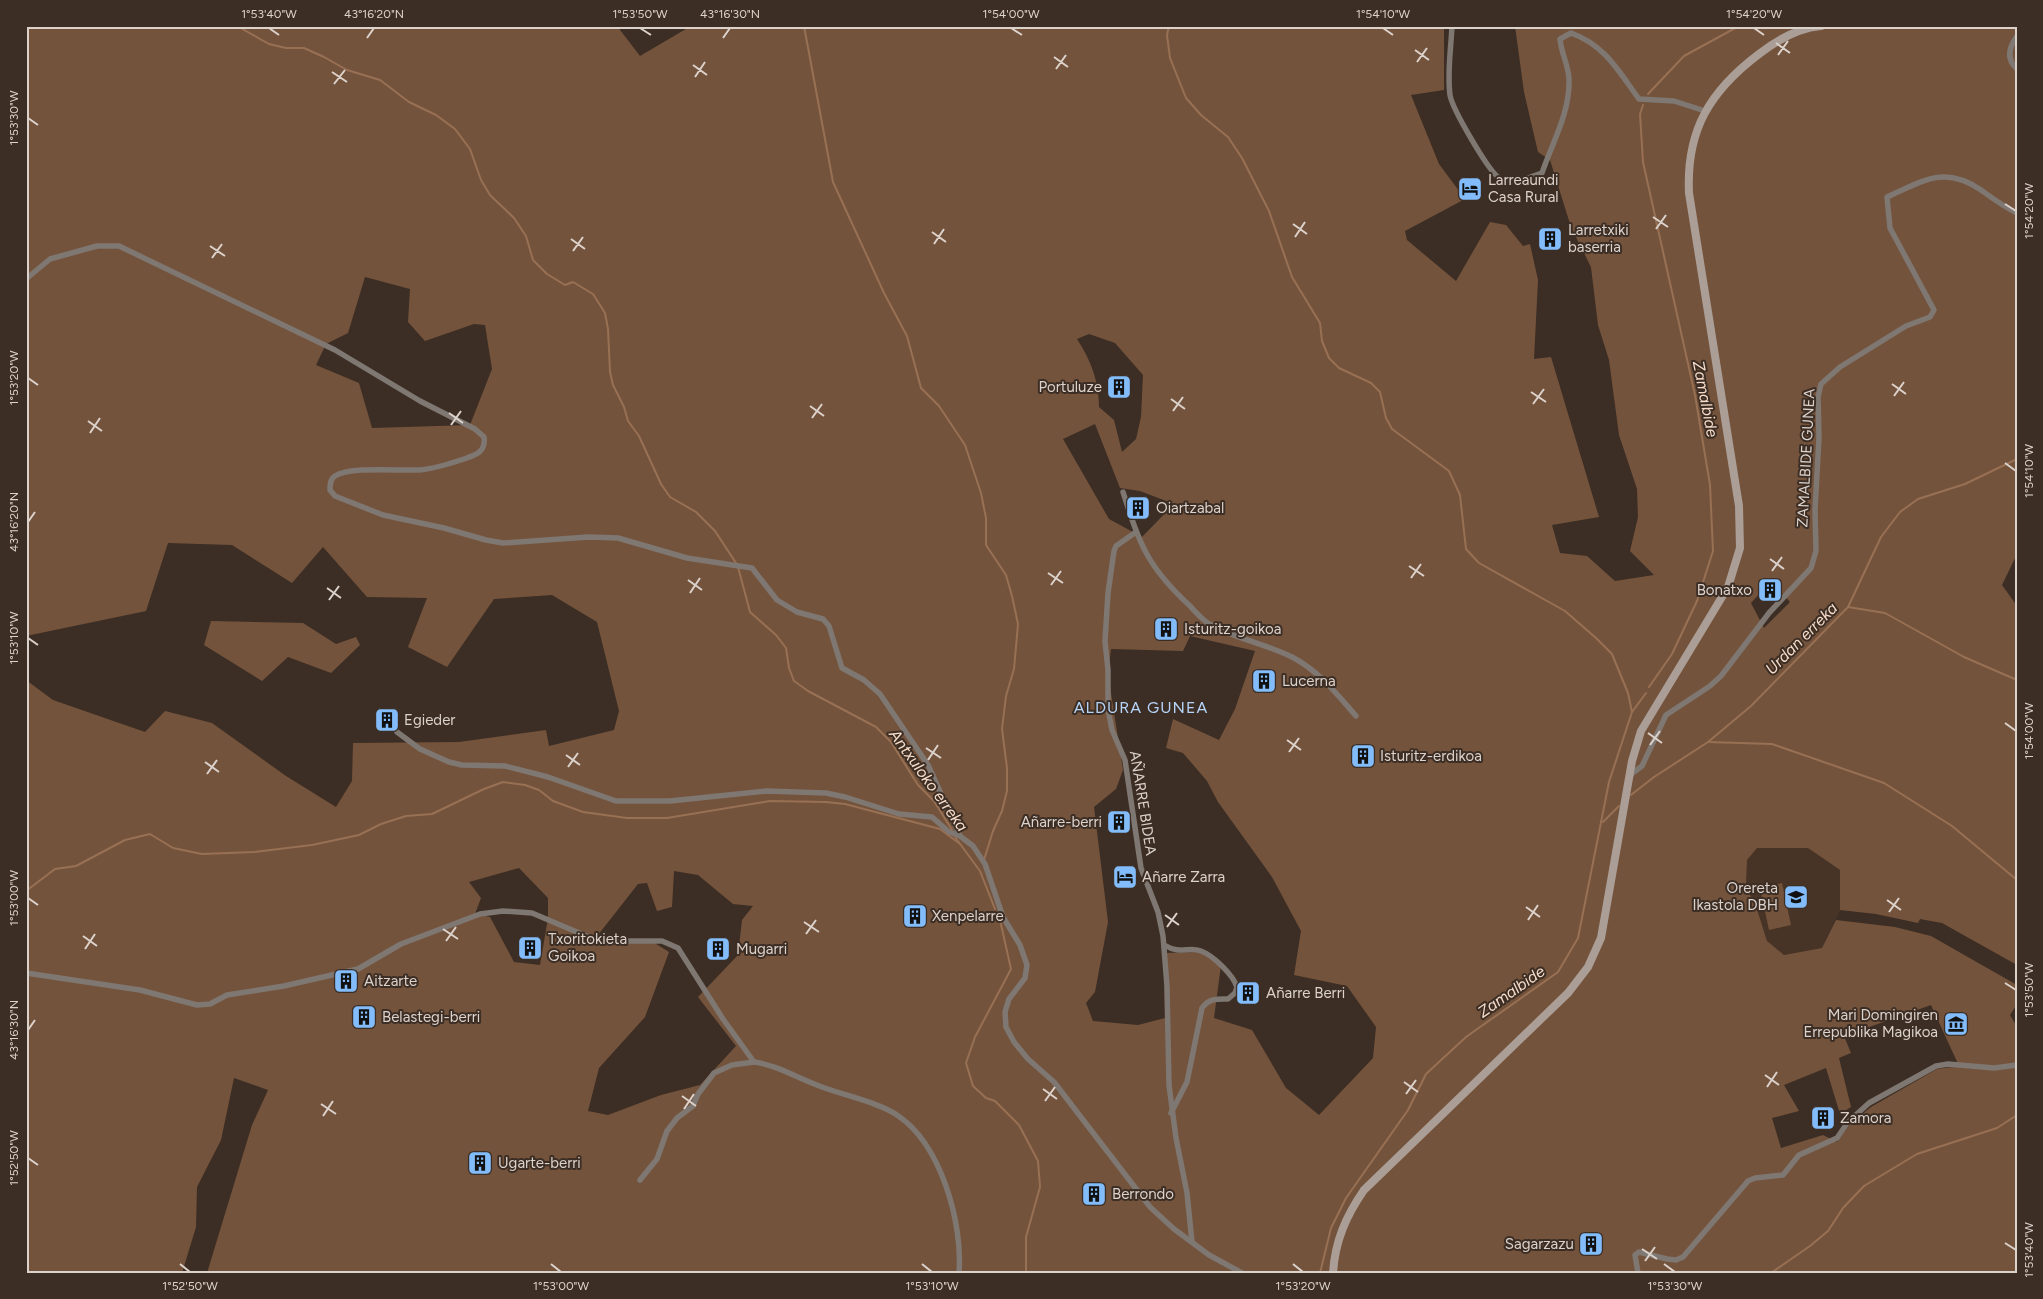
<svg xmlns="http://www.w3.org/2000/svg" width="2043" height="1299" font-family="Figtree,sans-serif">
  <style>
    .built { fill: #483426 }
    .green { fill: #74533c; fill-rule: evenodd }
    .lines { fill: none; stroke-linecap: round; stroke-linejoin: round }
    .stream { stroke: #987054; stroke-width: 2 }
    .minor { stroke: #7f7772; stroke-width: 5.5 }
    .secondary { stroke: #ab9e96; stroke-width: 8 }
    .ticks { fill: none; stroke: #dcd2cc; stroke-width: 2 }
    .labels { text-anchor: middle; stroke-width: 4; stroke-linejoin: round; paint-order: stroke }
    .poi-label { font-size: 15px; fill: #dcd2cc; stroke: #3c2e24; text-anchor: start }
    .street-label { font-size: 15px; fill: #dcd2cc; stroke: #3c2e24 }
    .water-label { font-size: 16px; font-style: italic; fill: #f7dcca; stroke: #3c2e24 }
    .neighbourhood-label { font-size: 16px; letter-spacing: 1px; fill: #b5d4f8; stroke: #3c2e24 }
    .neatline { fill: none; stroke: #dcd2cc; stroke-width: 2 }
    .ticks-label { font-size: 12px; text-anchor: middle; fill: #dcd2cc }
  </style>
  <rect width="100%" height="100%" fill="#3c2e24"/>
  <polygon class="built" points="1757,847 1808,848 1840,870 1840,910 1822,948 1784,955 1767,941 1756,906 1746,887 1747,860"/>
  <g class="green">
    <path d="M 26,26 L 617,26 L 640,56 L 691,26 L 1444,26 L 1444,90 L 1411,95 L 1439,164 L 1465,199 L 1405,231 L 1407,240 L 1456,281 L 1490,222 L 1506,225 L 1523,246 L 1530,244 L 1538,280 L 1534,359 L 1551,357 L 1599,517 L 1552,525 L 1560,553 L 1587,556 L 1615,581 L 1654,575 L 1630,551 L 1638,517 L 1637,489 L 1619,435 L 1609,360 L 1598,325 L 1591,267 L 1571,227 L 1550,160 L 1538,152 L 1524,92 L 1515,26 L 2017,26 L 2017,554 L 2002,585 L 2017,606 L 2017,965 L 1942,923 L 1920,919 L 1918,923 L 1876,914 L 1840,910 L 1840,870 L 1808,848 L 1757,848 L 1747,860 L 1746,887 L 1756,906 L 1767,941 L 1784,955 L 1822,948 L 1836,920 L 1895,927 L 1931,936 L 2017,985 L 2017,1004 L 2010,1015 L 2017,1027 L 2017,1273 L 207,1273 L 252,1125 L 268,1090 L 234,1078 L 221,1140 L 197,1187 L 196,1227 L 182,1273 L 26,1273 L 26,680 L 53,700 L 145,732 L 165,711 L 212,723 L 286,776 L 336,807 L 352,781 L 353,743 L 459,742 L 546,730 L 549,746 L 614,730 L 619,711 L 597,622 L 552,595 L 494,599 L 447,667 L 408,647 L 427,598 L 367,597 L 323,547 L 292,583 L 232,545 L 168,543 L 146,611 L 26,636 ZM 365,277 L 410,289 L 408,322 L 425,341 L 474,324 L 485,325 L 492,369 L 470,425 L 372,428 L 359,383 L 316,365 L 326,344 L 348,333 ZM 1089,334 L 1115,343 L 1143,375 L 1141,417 L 1136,439 L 1122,452 L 1114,420 L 1099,407 C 1099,382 1091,360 1077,339 ZM 1095,424 L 1120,488 L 1140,491 L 1174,504 L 1142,537 L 1109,519 L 1063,439 ZM 1771,581 L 1790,602 L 1764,628 L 1751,603 ZM 1190,636 L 1255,651 L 1235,709 L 1219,740 L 1173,719 L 1166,748 L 1183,753 L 1207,781 L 1218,802 L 1272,877 L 1301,931 L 1294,975 L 1347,986 L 1376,1027 L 1373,1058 L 1319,1115 L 1286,1088 L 1252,1030 L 1214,1018 L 1221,965 L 1199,952 L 1164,953 L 1165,1018 L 1138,1025 L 1093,1021 L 1086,1003 L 1095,992 L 1108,922 L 1094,807 L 1116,789 L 1123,770 L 1108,674 L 1111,649 L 1183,651 ZM 519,868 L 548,898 L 548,918 L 540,965 L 514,962 L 490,917 L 475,914 L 481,898 L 469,882 ZM 674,871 L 698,875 L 733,904 L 753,906 L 742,920 L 738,955 L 698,997 L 736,1046 L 700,1085 L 661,1095 L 608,1115 L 588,1111 L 599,1068 L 645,1017 L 669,952 L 653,942 L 598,935 L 638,884 L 647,883 L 657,911 L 672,907 ZM 1931,1005 L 1959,1066 L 1937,1069 L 1871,1107 L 1851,1123 L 1837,1142 L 1823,1135 L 1781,1148 L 1772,1118 L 1799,1111 L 1784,1085 L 1826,1068 L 1840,1114 L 1851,1107 L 1839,1058 L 1851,1053 L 1844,1036 Z"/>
    <polygon points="211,621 303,623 336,644 356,637 360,645 331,673 288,657 262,681 204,645"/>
    <polygon points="1782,883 1791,925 1769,930 1760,888"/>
  </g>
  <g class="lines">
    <g class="stream">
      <polyline points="237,26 269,44 286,48 304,48 324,57 347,70 380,80 409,102 436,115 455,129 470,149 481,180 490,195 514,218 526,236 533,260 547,274 565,285 573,282 593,294 605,313 608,329 610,372 613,385 624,407 628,421 639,436 661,484 670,497 696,512 715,531 736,563"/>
      <polyline points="804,26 833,182 884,293 907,336 921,388 939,406 965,445 981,493 986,518 986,545 1006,575 1012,596 1018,624 1014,669 1006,696 1002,729 1007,768 1007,791 1002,811 993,831 984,860"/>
      <polyline points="1169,26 1167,35 1170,58 1186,98 1201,115 1228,137 1242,158 1269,211 1292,277 1320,323 1322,341 1329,358 1339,368 1371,383 1380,392 1386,418 1392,429 1449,471 1460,495 1466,549 1479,563 1565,611 1596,638 1612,654 1628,693 1632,712"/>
      <polyline points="1648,94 1684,56 1739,26"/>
      <polyline points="1643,105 1640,114 1643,162 1695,395 1710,485 1713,551 1697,601 1672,654 1649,687"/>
      <polyline points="738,567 750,612 776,635 786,648 789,668 794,681 808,691 876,727 891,742 918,785 934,801 952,830"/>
      <polyline points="1848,607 1885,613 1964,657 2017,680"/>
      <polyline points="1708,742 1772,744 1884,783 1952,826 2017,880"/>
      <polyline points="1631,795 1654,777 1708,742 1751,706 1848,607 1881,537 1900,512 1918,499 1965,484 2017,459"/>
      <polyline points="1603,822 1619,806"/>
      <polyline points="955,837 980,871 995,909"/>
      <polyline points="26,891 55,869 76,866 125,840 150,834 173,848 202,854 254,852 312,845 359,835 381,824 406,816 432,814 484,789 503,782 525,785 539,790 553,801 583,812 627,818 667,818 770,801 826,802 845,804 940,829 960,844"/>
      <polyline points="1000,920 1011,969 975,1037 966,1063 973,1086 986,1098 995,1101 1019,1125 1038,1161 1040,1187 1026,1237 1026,1273"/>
      <polyline points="1320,1273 1331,1228 1346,1198 1408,1110 1426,1074 1466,1037 1558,972 1578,938 1609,782 1632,712 1646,693"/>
      <polyline points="1771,1273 1810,1246 1828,1231 1843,1208 1864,1186 1917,1154 1997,1128 2017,1115"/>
    </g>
    <g class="minor">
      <path d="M 1452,26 C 1451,49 1447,73 1450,95 C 1452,108 1490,175 1501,179 C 1516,184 1529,178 1542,173 C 1552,143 1570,113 1569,80 C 1569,66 1561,53 1560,39 L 1571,33 C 1605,45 1619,72 1639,99 L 1674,101 L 1705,111"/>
      <path d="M 2017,36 C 2009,47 2006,59 2017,69"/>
      <path d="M 26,279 L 50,259 L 97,246 L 119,246 L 335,350 L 420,401 L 475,429 L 484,437 C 486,452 476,455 464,459 C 449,464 434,469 419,470 C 400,471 350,466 335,476 C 330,479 330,485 330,490 L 335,496 L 383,515 L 444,528 L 486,540 L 503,543 L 588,537 L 618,538 L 687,558 L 752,568 L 777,600 L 797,612 L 823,619 L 829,626 L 842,668 L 864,680 L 880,694 L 928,765 L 960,836 L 973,846 L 985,864 L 1003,917 L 1020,945 L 1027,965 L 1025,978 L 1009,999 L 1005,1012 L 1006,1027 L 1014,1042 L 1028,1059 L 1054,1082 L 1150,1207 L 1174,1229 L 1209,1255 L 1242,1273"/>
      <path d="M 1123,492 C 1140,545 1147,566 1189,605 C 1195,611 1203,621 1211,625 C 1237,639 1266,644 1292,657 C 1319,671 1337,694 1356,716"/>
      <polyline points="1136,532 1116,546 1114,551 1108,593 1105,641 1108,670 1108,709 1112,730 1125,760 1141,868 1158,912 1163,936 1167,986 1169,1085 1176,1138 1187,1193 1192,1242"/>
      <polyline points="397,732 420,749 449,762 462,765 505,766 548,777 616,801 670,801 766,791 826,793 845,797 899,814 932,817 949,832 960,836"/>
      <path d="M 1630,775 L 1642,766 L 1666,715 L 1710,686 L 1721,676 L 1769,613 L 1811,568 L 1816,551 L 1815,510 L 1819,438 L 1818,397 L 1821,384 L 1840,367 L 1906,326 L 1930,317 L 1934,310 L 1890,228 L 1887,197 C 1923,181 1944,165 1981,190 C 1992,198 2004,207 2017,213"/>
      <path d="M 1164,945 C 1181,955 1188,946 1201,951 C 1214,956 1233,975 1237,987 L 1235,993 L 1228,999 C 1217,999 1209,998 1202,1008 L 1187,1082 L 1171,1113"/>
      <path d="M 26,973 L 140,990 L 197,1005 L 210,1004 L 227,995 L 284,986 L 358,969 L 401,944 L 480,914 L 503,911 L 532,913 L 598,941 L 662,941 L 678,948 L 723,1019 L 754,1062 C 777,1065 799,1079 822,1087 C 843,1095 880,1103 897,1115 C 941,1144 963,1223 959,1273"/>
      <polyline points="640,1180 657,1159 667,1131 677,1118 693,1106 698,1094 714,1073 732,1065 754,1062"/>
      <polyline points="1638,1273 1635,1255 1639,1252 1667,1259 1676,1260 1683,1257 1748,1181 1755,1178 1783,1175 1799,1155 1837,1138 1848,1122 1869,1103 1936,1066 1948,1064 1994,1068 2017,1065"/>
    </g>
    <path class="secondary" d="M 1333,1273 C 1335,1241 1346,1216 1364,1190 L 1568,993 L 1588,967 L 1601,938 L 1632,761 L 1641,731 L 1728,587 L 1740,548 L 1739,506 L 1689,193 C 1686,130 1710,91 1759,54 C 1777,40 1797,28 1821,26"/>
  </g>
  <path class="ticks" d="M 269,28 L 279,35M 640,28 L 651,35M 1011,28 L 1022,35M 1383,28 L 1393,35M 1754,28 L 1764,35M 367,38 L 374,28M 723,38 L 730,28M 1776,43 L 1790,53M 1415,50 L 1429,60M 1778,55 L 1788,41M 1054,57 L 1068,67M 1417,62 L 1427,48M 693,65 L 707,75M 1056,69 L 1066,55M 332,72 L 347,82M 695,77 L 705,62M 334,84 L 345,70M 28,118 L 38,125M 2005,204 L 2016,211M 1653,217 L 1668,227M 1293,224 L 1307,234M 1656,229 L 1666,215M 932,232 L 946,242M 1295,237 L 1305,222M 571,239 L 585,249M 934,244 L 944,229M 210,246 L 225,256M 573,251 L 583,237M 212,258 L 222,244M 28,378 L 38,385M 1892,384 L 1906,394M 1531,392 L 1546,402M 1894,396 L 1904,382M 1171,399 L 1185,409M 1533,404 L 1544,389M 810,406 L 824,416M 1173,411 L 1183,397M 449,413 L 463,423M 812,418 L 822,404M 88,421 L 102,431M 451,425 L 461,411M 90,433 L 100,418M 2005,463 L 2016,471M 28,522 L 35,512M 1770,559 L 1784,569M 1409,566 L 1424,576M 1772,571 L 1782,557M 1048,573 L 1063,583M 1411,578 L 1421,564M 688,580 L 702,590M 1051,585 L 1061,571M 327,588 L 341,598M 690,593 L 700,578M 329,600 L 339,586M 28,638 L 38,645M 2005,723 L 2016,731M 1648,733 L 1662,743M 1287,740 L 1301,750M 1650,745 L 1660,731M 926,748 L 941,758M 1289,752 L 1299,738M 566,755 L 580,765M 928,760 L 938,745M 205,762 L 219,772M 568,767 L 578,753M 207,774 L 217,760M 28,898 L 38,905M 1887,900 L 1901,910M 1526,907 L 1540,917M 1889,912 L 1899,898M 1165,915 L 1179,925M 1528,920 L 1538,905M 804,922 L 819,932M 1167,927 L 1177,913M 443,929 L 458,939M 806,934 L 816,920M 83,936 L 97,946M 446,941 L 456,927M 85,949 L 95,934M 2005,983 L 2016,990M 28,1030 L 35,1020M 1765,1075 L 1779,1085M 1404,1082 L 1418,1092M 1767,1087 L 1777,1072M 1043,1089 L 1057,1099M 1406,1094 L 1416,1080M 682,1096 L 696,1106M 1045,1101 L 1055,1087M 321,1104 L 336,1114M 684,1109 L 694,1094M 323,1116 L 333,1101M 28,1158 L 38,1165M 2005,1243 L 2016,1250M 1642,1249 L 1657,1259M 1645,1261 L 1655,1247M 180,1264 L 190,1272M 551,1264 L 561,1272M 922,1264 L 932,1272M 1293,1264 L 1303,1272M 1664,1264 L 1675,1272"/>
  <defs>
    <symbol id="hotel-square" viewBox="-11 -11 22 22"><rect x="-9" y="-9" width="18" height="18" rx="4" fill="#82bcfa" stroke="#3c2e24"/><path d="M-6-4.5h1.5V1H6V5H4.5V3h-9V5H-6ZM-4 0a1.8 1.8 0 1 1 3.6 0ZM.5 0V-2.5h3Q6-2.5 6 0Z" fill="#111"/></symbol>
    <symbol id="building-square" viewBox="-11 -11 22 22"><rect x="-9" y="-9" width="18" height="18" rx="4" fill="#82bcfa" stroke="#3c2e24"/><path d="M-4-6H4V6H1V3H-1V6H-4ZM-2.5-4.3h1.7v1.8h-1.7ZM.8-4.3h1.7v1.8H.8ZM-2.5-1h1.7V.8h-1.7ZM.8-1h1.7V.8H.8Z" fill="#111"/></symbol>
    <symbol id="school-square" viewBox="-11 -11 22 22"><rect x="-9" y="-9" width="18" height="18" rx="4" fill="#82bcfa" stroke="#3c2e24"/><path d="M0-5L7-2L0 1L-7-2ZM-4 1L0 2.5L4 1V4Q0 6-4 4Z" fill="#111"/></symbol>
    <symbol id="museum-square" viewBox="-11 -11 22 22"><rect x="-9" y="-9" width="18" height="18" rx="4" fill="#82bcfa" stroke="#3c2e24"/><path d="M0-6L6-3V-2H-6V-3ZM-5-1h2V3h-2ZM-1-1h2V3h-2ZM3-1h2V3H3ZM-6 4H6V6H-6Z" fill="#111"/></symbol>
  </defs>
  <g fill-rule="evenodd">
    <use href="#hotel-square" x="1456" y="175" width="28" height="28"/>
    <use href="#building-square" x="1536" y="225" width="28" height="28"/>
    <use href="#building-square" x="1105" y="373" width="28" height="28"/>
    <use href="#building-square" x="1124" y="494" width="28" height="28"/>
    <use href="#building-square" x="1756" y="576" width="28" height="28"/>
    <use href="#building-square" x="1152" y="615" width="28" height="28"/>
    <use href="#building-square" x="1250" y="667" width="28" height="28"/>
    <use href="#building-square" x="373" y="706" width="28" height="28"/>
    <use href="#building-square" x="1349" y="742" width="28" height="28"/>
    <use href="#building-square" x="1105" y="808" width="28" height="28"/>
    <use href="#hotel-square" x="1111" y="863" width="28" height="28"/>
    <use href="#school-square" x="1782" y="883" width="28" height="28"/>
    <use href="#building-square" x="901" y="902" width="28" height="28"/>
    <use href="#building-square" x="516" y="934" width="28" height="28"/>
    <use href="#building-square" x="704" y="935" width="28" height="28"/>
    <use href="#building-square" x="332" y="967" width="28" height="28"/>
    <use href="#building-square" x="1234" y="979" width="28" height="28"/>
    <use href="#building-square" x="350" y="1003" width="28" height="28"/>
    <use href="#museum-square" x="1942" y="1010" width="28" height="28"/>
    <use href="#building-square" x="1809" y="1104" width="28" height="28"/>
    <use href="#building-square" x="466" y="1149" width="28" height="28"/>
    <use href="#building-square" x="1080" y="1180" width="28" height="28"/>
    <use href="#building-square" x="1577" y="1230" width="28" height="28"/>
  </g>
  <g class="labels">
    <g class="poi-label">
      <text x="1488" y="185">Larreaundi<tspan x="1488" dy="17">Casa Rural</tspan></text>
      <text x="1568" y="235">Larretxiki<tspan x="1568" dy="17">baserria</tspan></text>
      <text x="1102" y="392" text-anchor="end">Portuluze</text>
      <text x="1156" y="513">Oiartzabal</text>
      <text x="1752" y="595" text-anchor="end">Bonatxo</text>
      <text x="1184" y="634">Isturitz-goikoa</text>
      <text x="1282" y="686">Lucerna</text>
      <text x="404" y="725">Egieder</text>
      <text x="1380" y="761">Isturitz-erdikoa</text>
      <text x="1102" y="827" text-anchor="end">Añarre-berri</text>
      <text x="1142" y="882">Añarre Zarra</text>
      <text x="1778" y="893" text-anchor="end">Orereta<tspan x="1778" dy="17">Ikastola DBH</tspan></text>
      <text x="932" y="921">Xenpelarre</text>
      <text x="548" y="944">Txoritokieta<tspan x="548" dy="17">Goikoa</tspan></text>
      <text x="736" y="954">Mugarri</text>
      <text x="364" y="986">Aitzarte</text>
      <text x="1266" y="998">Añarre Berri</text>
      <text x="1938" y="1020" text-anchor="end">Mari Domingiren<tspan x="1938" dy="17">Errepublika Magikoa</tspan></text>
      <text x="382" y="1022">Belastegi-berri</text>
      <text x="1840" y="1123">Zamora</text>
      <text x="498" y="1168">Ugarte-berri</text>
      <text x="1112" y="1199">Berrondo</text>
      <text x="1574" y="1249" text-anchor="end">Sagarzazu</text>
    </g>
    <g class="street-label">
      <text transform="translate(1806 458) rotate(-87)" y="5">ZAMALBIDE GUNEA</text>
      <text transform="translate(1143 803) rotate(81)" y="5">AÑARRE BIDEA</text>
    </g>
    <g class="water-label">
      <text transform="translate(1706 399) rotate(79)" y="6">Zamalbide</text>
      <text transform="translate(1801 638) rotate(-45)" y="6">Urdan erreka</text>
      <text transform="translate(929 780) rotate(54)" y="6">Antxuloko erreka</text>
      <text transform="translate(1511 991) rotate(-35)" y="6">Zamalbide</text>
    </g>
    <g class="neighbourhood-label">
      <text x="1141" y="713">ALDURA GUNEA</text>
    </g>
  </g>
  <rect width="2043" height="1299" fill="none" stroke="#3c2e24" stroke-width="55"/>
  <rect x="28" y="28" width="1988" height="1244" class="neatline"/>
  <g class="ticks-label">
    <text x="269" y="18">1°53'40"W</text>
    <text x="374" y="18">43°16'20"N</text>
    <text x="640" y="18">1°53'50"W</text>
    <text x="730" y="18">43°16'30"N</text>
    <text x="1011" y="18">1°54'00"W</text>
    <text x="1383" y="18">1°54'10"W</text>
    <text x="1754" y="18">1°54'20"W</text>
    <text transform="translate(14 118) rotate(-90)" y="4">1°53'30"W</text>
    <text transform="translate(2029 211) rotate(-90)" y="4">1°54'20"W</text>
    <text transform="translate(14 378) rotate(-90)" y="4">1°53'20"W</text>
    <text transform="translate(2029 471) rotate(-90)" y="4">1°54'10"W</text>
    <text transform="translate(14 522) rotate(-90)" y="4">43°16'20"N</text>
    <text transform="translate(14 638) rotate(-90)" y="4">1°53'10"W</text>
    <text transform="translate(2029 731) rotate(-90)" y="4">1°54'00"W</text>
    <text transform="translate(14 898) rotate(-90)" y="4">1°53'00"W</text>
    <text transform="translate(2029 990) rotate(-90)" y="4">1°53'50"W</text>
    <text transform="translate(14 1030) rotate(-90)" y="4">43°16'30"N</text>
    <text transform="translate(14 1158) rotate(-90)" y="4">1°52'50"W</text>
    <text transform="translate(2029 1250) rotate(-90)" y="4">1°53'40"W</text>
    <text x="190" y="1290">1°52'50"W</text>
    <text x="561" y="1290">1°53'00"W</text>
    <text x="932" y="1290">1°53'10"W</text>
    <text x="1303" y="1290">1°53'20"W</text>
    <text x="1675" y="1290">1°53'30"W</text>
  </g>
</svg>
